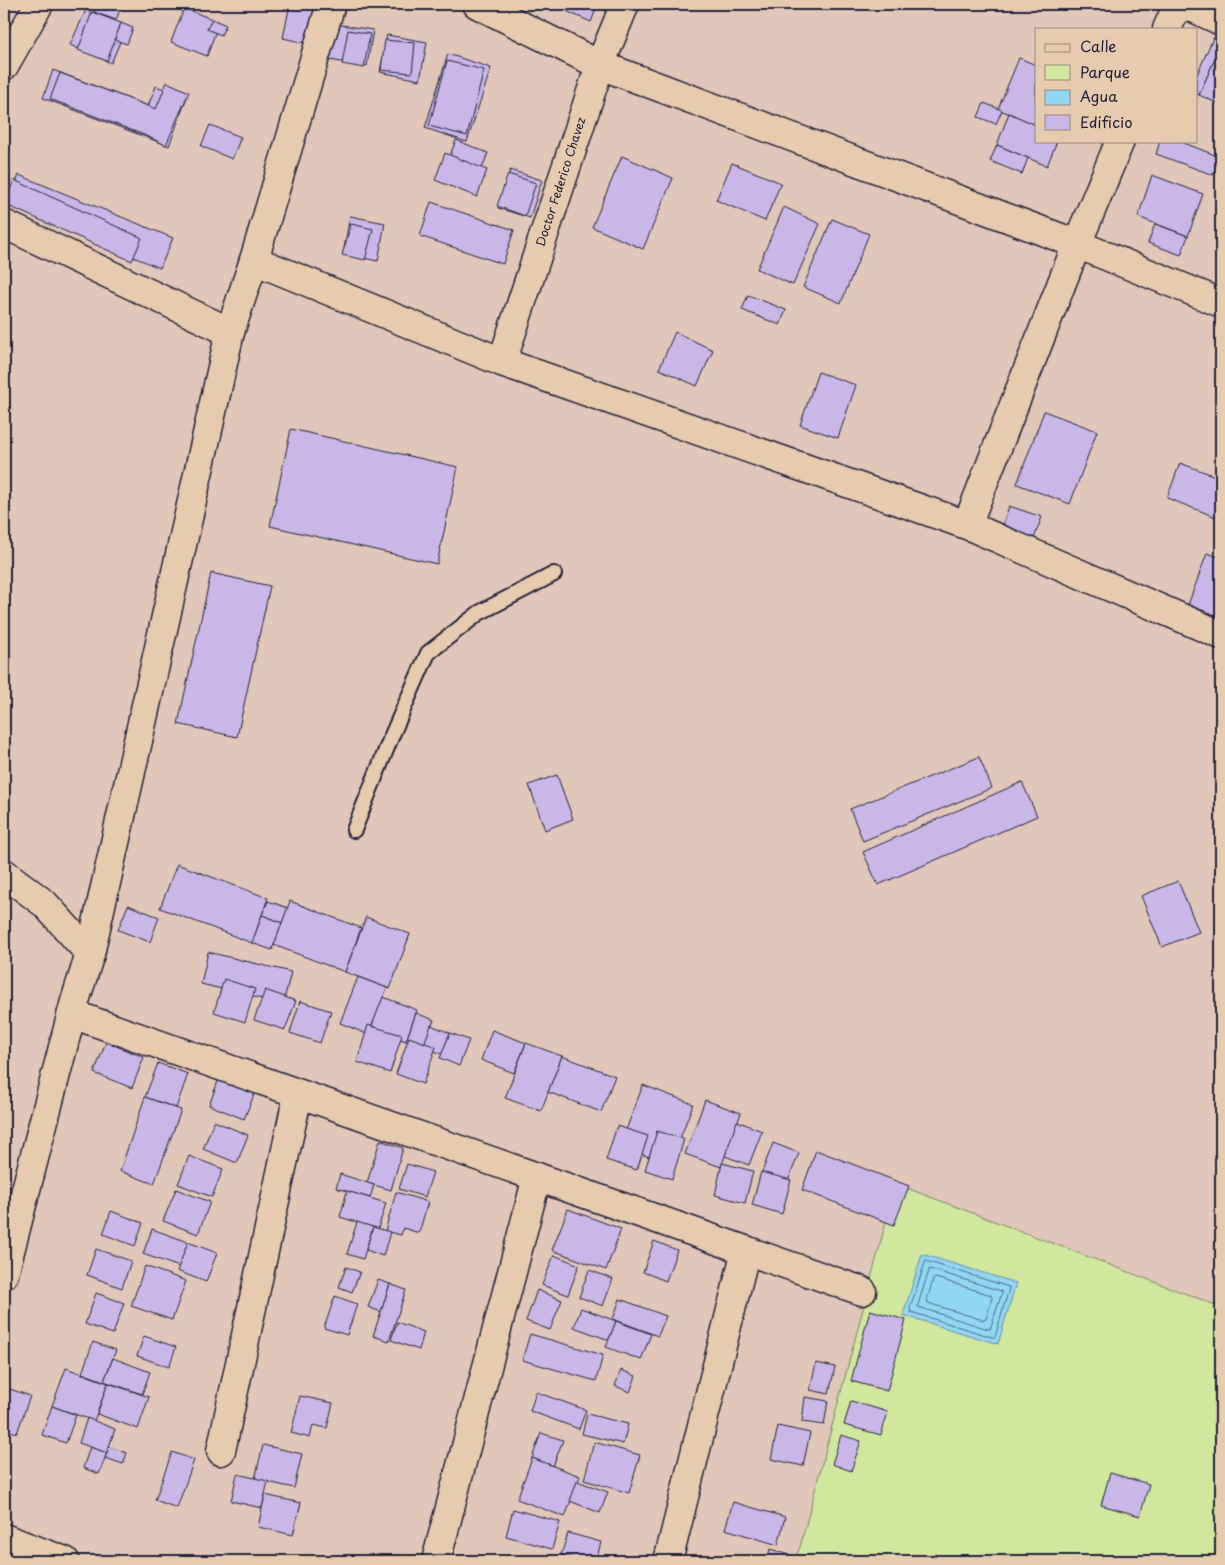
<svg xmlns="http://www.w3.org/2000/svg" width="1225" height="1565" font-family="'Playpen Sans',sans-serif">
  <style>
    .green { fill: #d0e79d; stroke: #79846c }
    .water { fill: #91d6f3; stroke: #658ea9 }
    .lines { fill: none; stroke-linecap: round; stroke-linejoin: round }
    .shore { stroke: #4e6a85; stroke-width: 1 }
    .building { fill: #c8b7e7; stroke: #22223b }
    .service-casing { stroke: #22223b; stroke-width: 18 }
    .minor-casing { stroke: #22223b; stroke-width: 31 }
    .service { stroke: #e7cbae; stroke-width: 14 }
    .minor { stroke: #e7cbae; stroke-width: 28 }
    .labels { text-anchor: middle; stroke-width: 5; stroke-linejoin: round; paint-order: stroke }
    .street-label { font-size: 12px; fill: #22223b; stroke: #e7cbae }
  </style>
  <rect width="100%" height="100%" fill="#e1c7b9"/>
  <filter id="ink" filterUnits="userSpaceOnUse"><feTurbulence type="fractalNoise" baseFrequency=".02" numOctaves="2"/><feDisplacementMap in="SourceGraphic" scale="10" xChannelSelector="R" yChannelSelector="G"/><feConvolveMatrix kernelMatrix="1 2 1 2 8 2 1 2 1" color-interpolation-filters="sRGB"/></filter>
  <g filter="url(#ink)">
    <polygon class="green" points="896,1184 1221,1307 1221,1561 794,1561 800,1547"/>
    <polygon class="water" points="922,1254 1016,1283 998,1344 903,1315"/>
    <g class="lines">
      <g class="shore">
        <polygon points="926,1261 1009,1287 1009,1289 995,1337 992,1337 911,1312 910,1309"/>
        <polygon points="930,1269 1001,1291 1002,1293 990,1329 988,1329 918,1307 918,1305"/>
        <polygon points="936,1278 991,1295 992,1298 986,1319 983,1320 928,1303 927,1300 933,1280"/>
      </g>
    </g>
    <g class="building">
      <polygon points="97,4 113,4 121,7 116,20 94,12"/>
      <polygon points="290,4 317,4 309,44 283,38"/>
      <polygon points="571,4 598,4 591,22 568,12"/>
      <polygon points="184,8 219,22 207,56 171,42"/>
      <polygon points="86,10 126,28 111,63 70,45"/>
      <polygon points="92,12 121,23 107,61 78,50"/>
      <polygon points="212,19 226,25 221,35 207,29"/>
      <polygon points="121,23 133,28 127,44 115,40"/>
      <polygon points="335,24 373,30 367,66 329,60"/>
      <polygon points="348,30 370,34 364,68 342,64"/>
      <polygon points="387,35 427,42 420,80 380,72"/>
      <polygon points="1213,38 1221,42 1221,56 1217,54 1199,95 1196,94 1196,77"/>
      <polygon points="385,40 415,43 412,73 381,70"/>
      <polygon points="448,54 491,68 467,142 425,128"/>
      <polygon points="1217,54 1221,56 1221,105 1199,95"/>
      <polygon points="1019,58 1036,65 1036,125 998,109"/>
      <polygon points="447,61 484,70 467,136 429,126"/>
      <polygon points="53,70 148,106 156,86 187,97 169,146 43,98"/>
      <polygon points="60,73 156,109 167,82 189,92 166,145 144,135 50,99"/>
      <polygon points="984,103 1002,110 996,124 978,117"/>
      <polygon points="1009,113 1036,125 1036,141 1057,141 1047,166 997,145"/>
      <polygon points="210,125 241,137 232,159 201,146"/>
      <polygon points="456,140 488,153 474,189 442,175"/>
      <polygon points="1160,141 1179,141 1220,157 1213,175 1156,154"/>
      <polygon points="997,145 1028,158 1022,174 990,161"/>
      <polygon points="445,153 487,170 477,197 435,180"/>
      <polygon points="622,156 673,178 643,249 592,227"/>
      <polygon points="732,163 781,183 765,221 716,200"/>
      <polygon points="510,170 542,180 530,218 498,208"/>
      <polygon points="508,174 536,183 525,216 497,206"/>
      <polygon points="19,175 173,238 160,268 7,205"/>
      <polygon points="1152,175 1203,194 1188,236 1138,217"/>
      <polygon points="14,180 142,238 132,261 4,204"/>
      <polygon points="431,202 514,230 503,264 420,236"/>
      <polygon points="784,207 820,224 793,285 757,269"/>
      <polygon points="350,216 385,223 378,261 343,254"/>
      <polygon points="832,219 869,234 841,303 803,287"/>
      <polygon points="351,224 373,229 365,260 342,255"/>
      <polygon points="1155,224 1188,236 1181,255 1148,243"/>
      <polygon points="748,295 786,310 780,325 742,310"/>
      <polygon points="675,332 713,350 697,386 659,369"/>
      <polygon points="818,372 856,385 838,438 800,425"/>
      <polygon points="1044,411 1097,431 1070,504 1017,484"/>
      <polygon points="291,429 458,467 437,564 270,526"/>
      <polygon points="1180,463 1221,478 1221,519 1167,498"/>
      <polygon points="1009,506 1042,517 1033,541 1001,530"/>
      <polygon points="1207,553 1221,558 1221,617 1188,605"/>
      <polygon points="211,573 270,586 237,737 178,724"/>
      <polygon points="979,757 992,788 863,841 850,809"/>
      <polygon points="557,775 573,819 545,830 529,785"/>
      <polygon points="1022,782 1037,816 878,885 863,852"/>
      <polygon points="177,864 268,898 252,943 160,908"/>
      <polygon points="1178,881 1199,932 1162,947 1141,896"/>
      <polygon points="268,901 288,908 282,923 262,915"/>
      <polygon points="290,901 361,928 345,972 274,945"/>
      <polygon points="128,905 159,917 150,942 118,930"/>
      <polygon points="262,915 282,923 272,950 252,943"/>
      <polygon points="366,917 410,934 390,989 345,972"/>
      <polygon points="208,952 291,972 283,1004 201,984"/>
      <polygon points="358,977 387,988 369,1035 340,1023"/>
      <polygon points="224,979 255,989 245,1022 214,1012"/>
      <polygon points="265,990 296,1001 285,1030 254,1020"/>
      <polygon points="383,997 417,1010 406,1041 371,1028"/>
      <polygon points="300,1001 331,1011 320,1043 290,1033"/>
      <polygon points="416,1013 434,1020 423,1047 406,1041"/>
      <polygon points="368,1025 402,1035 390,1073 357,1062"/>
      <polygon points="431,1025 450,1033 442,1054 423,1047"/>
      <polygon points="492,1030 526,1043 514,1073 481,1060"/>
      <polygon points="450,1033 469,1040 459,1066 440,1058"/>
      <polygon points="409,1037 436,1047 423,1084 396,1074"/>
      <polygon points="106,1042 144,1057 132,1088 94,1073"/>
      <polygon points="526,1043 562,1056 541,1111 505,1098"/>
      <polygon points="562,1056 615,1076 601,1112 548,1092"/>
      <polygon points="158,1063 188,1074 176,1108 145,1097"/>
      <polygon points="220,1076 256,1090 244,1119 209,1105"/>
      <polygon points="643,1085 693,1104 670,1165 620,1146"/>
      <polygon points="145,1097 181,1110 154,1184 120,1171"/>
      <polygon points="705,1100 741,1113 721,1167 685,1154"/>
      <polygon points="214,1121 248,1135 237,1163 203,1149"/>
      <polygon points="737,1121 762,1131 749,1165 725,1156"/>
      <polygon points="617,1126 648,1136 637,1170 606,1160"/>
      <polygon points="657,1131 684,1139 672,1179 645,1170"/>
      <polygon points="380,1140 403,1148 391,1190 367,1183"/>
      <polygon points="773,1143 799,1153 785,1189 759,1180"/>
      <polygon points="816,1150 909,1186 894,1225 802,1190"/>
      <polygon points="189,1156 223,1169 212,1197 178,1184"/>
      <polygon points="722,1163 753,1171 745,1203 715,1195"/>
      <polygon points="407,1164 433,1172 425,1197 399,1189"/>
      <polygon points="761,1172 791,1180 782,1214 752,1205"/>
      <polygon points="340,1174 374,1185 370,1198 336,1188"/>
      <polygon points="176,1189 210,1202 198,1234 163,1221"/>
      <polygon points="347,1191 386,1203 378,1229 340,1217"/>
      <polygon points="396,1192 428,1202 419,1233 403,1228 401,1235 385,1231"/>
      <polygon points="568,1209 621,1229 606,1270 552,1250"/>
      <polygon points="111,1211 143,1223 135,1246 103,1234"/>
      <polygon points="357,1222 373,1227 363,1259 347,1254"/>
      <polygon points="373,1227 390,1232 383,1256 366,1250"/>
      <polygon points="152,1229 191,1243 182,1268 143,1254"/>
      <polygon points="654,1241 677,1250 666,1281 643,1272"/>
      <polygon points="188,1242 217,1253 206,1282 177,1271"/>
      <polygon points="96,1249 131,1261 122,1288 87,1275"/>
      <polygon points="554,1255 579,1265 568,1295 542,1285"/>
      <polygon points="145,1266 186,1281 172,1320 131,1306"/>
      <polygon points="346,1267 360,1272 352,1292 339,1287"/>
      <polygon points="589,1270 613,1279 603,1306 579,1297"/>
      <polygon points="378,1280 390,1284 381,1312 368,1307"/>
      <polygon points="390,1284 406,1290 389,1341 373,1336"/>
      <polygon points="537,1290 562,1300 550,1330 526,1321"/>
      <polygon points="96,1293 124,1303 113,1334 85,1324"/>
      <polygon points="335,1296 357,1304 347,1335 324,1328"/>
      <polygon points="620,1299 666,1316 658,1336 613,1319"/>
      <polygon points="581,1308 616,1321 609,1340 574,1327"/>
      <polygon points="870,1310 906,1320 887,1391 851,1381"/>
      <polygon points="616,1321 651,1334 641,1360 606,1347"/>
      <polygon points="397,1322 424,1332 419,1350 391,1340"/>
      <polygon points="530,1334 603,1355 596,1381 522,1360"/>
      <polygon points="144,1336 176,1347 169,1367 137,1356"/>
      <polygon points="93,1342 116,1350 104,1381 82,1373"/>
      <polygon points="113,1358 150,1372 142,1394 104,1381"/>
      <polygon points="816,1363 835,1367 829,1394 810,1390"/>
      <polygon points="66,1368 108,1383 94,1421 52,1406"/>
      <polygon points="621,1370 636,1376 630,1392 615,1386"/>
      <polygon points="108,1383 149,1397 138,1429 97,1414"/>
      <polygon points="7,1388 30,1396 17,1433 4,1429 4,1398"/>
      <polygon points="536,1392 586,1410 579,1429 530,1411"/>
      <polygon points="300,1396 333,1403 327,1428 313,1425 310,1438 291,1433"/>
      <polygon points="805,1397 828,1401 824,1425 802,1422"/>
      <polygon points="851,1401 888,1412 881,1435 844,1425"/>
      <polygon points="52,1406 76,1415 66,1443 42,1435"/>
      <polygon points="587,1414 628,1424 623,1444 582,1434"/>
      <polygon points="87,1418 115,1429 107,1453 79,1443"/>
      <polygon points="778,1426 810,1433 803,1466 771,1459"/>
      <polygon points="541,1433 563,1440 553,1466 532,1458"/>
      <polygon points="841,1435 861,1441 851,1471 832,1464"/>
      <polygon points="594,1442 640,1455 629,1493 584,1480"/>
      <polygon points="263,1445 302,1454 294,1488 255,1479"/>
      <polygon points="90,1447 107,1453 99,1474 83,1468"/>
      <polygon points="109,1447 127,1453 123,1464 105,1458"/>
      <polygon points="172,1452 194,1460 177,1508 155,1500"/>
      <polygon points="532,1458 580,1476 565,1517 517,1499"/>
      <polygon points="1110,1473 1149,1484 1140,1516 1101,1505"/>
      <polygon points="237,1474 268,1481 262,1508 231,1501"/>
      <polygon points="577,1481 608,1492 600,1513 570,1501"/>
      <polygon points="265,1495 301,1503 293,1535 258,1527"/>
      <polygon points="733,1502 785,1517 778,1545 725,1529"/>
      <polygon points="513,1509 560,1522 552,1549 506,1536"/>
      <polygon points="568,1533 601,1542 596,1561 583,1561 561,1555"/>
      <polygon points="770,1549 790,1555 788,1561 767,1561"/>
    </g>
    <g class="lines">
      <defs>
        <polyline id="service" points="354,830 392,735 428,653 479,613 554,574"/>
        <g id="minor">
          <polyline points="477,4 600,65 1077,244 1221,303"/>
          <polyline points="1185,4 1221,21"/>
          <polyline points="1167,29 1178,4"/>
          <polyline points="4,66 39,4"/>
          <polyline points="4,224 230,332"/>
          <polyline points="254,260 502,362 967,525 1221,635"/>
          <polyline points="502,362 600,65 625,4"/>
          <polyline points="967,525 1077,244 1120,141"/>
          <polyline points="4,873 45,904 90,954"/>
          <polyline points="72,1014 862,1291"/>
          <polyline points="4,1274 75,1001 90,954 230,332 254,260 331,4"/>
          <polyline points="221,1451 298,1094"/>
          <polyline points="4,1538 65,1561"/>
          <polyline points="436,1561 537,1177"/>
          <polyline points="668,1561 746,1250"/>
        </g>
      </defs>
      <use href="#service" class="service-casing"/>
      <use href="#minor" class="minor-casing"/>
      <use href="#service" class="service"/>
      <use href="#minor" class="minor"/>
    </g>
  </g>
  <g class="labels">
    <g class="street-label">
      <text transform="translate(561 182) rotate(-72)" y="4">Doctor Federico Chavez</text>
    </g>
  </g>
  <rect width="1225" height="1565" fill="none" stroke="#e7cbae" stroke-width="20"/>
  <rect x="10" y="10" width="1205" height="1545" fill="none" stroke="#22223b" stroke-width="2" filter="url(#ink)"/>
  <rect x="1035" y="28" width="162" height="115" fill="#e7cbae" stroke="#988780"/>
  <rect x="1045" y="44" width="25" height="8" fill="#e7cbae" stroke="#988780"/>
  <text x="1080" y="52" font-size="15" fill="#22223b">Calle</text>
  <rect x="1045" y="65" width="25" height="15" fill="#d0e79d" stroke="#988780"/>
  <text x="1080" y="78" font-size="15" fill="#22223b">Parque</text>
  <rect x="1045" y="90" width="25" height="15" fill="#91d6f3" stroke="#988780"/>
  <text x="1080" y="102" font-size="15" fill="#22223b">Agua</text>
  <rect x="1045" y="115" width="25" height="15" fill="#c8b7e7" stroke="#988780"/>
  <text x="1080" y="128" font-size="15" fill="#22223b">Edificio</text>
</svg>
